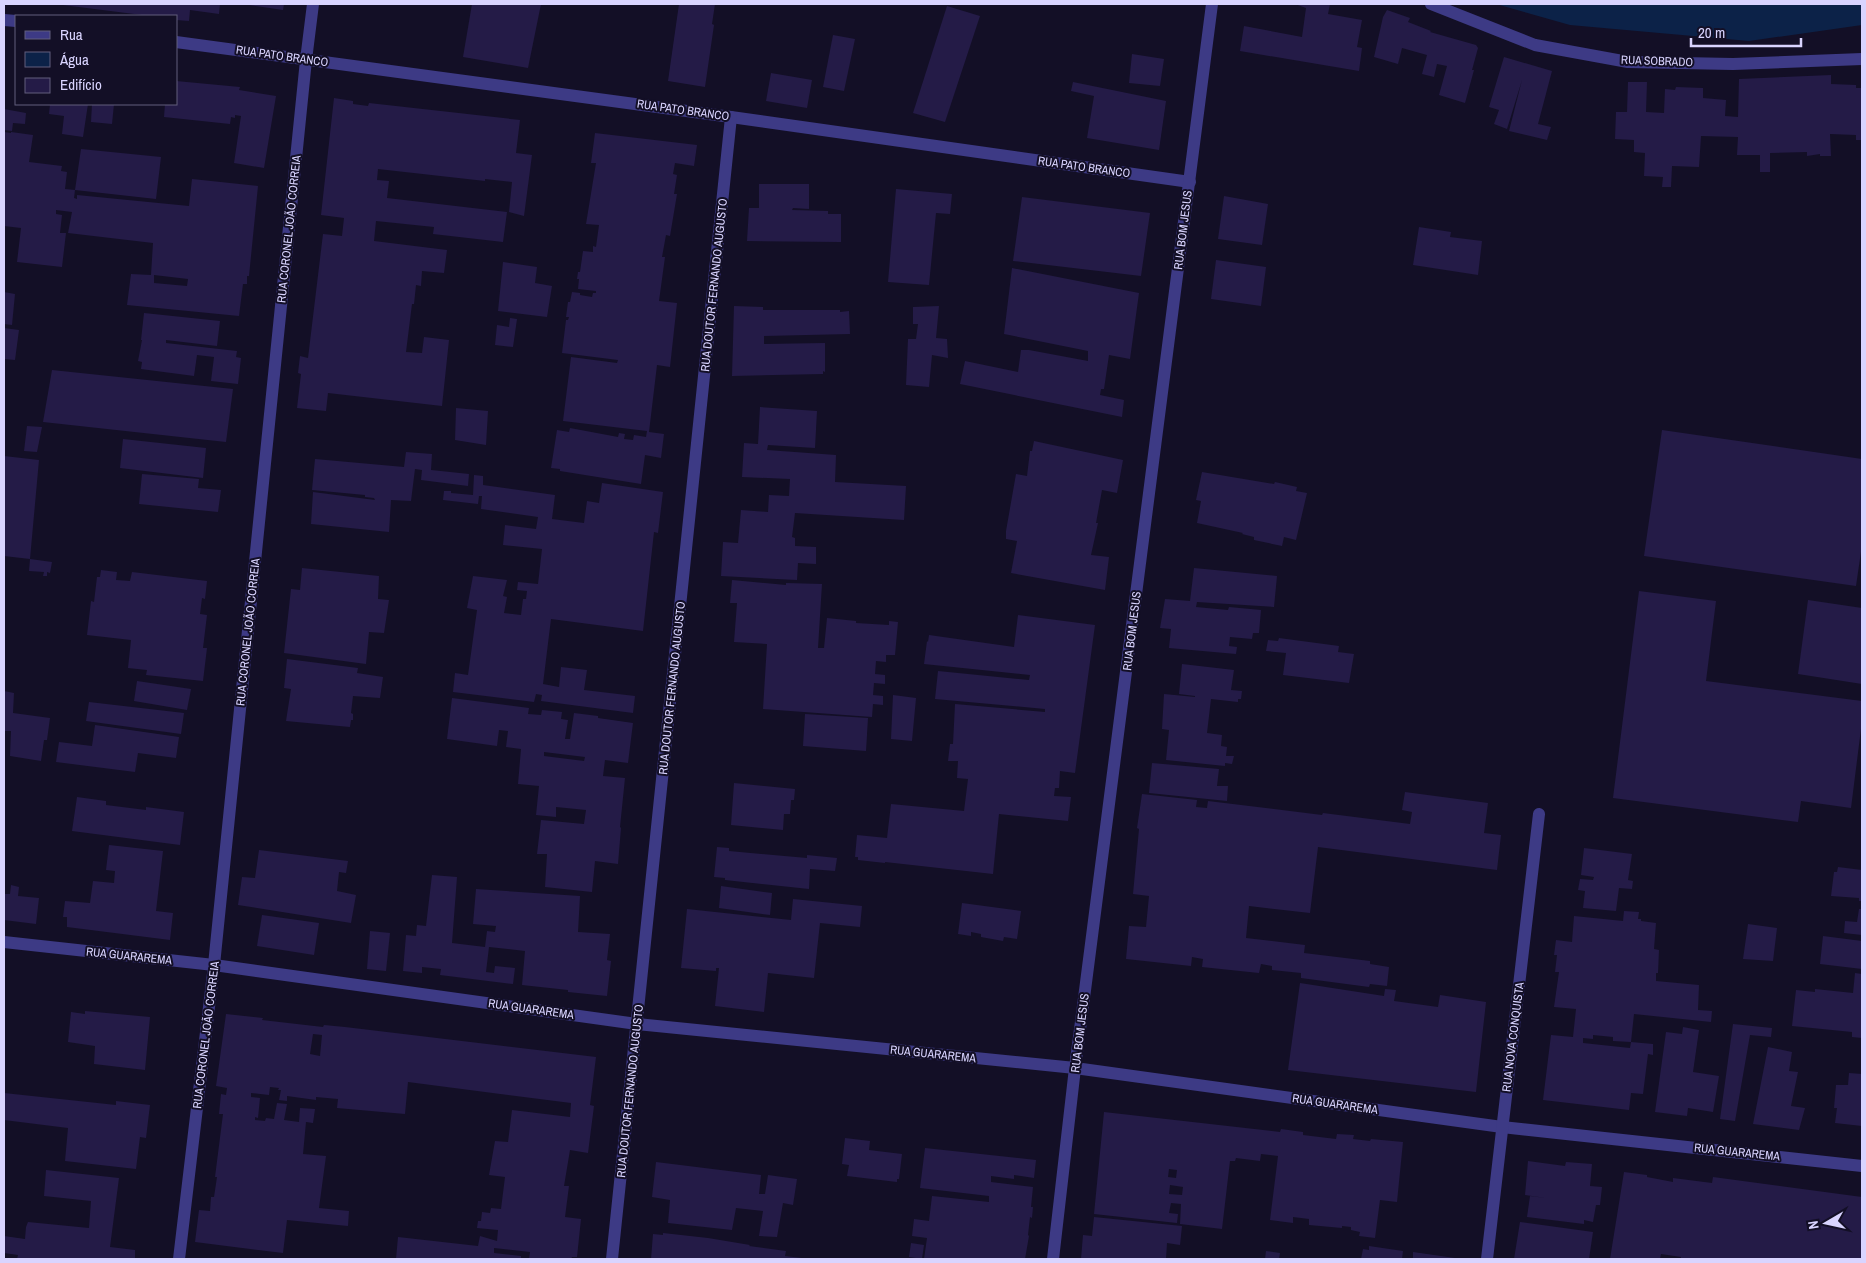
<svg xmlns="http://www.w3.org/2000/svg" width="1866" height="1263" font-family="'Archivo Narrow',sans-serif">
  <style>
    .water { fill: #0c2248 }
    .building { fill: #241b47; fill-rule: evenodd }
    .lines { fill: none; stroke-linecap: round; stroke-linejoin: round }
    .minor { stroke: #3d3a85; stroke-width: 12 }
    .labels { text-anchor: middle; stroke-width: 4; stroke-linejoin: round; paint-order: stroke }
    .street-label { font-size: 12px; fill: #d9d4ff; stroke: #130f26 }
  </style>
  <rect width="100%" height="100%" fill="#130f26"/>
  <polygon class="water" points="1496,4 1862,4 1862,25 1749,41 1570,25"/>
  <g class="building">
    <polygon points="55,4 220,4 219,14 190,10 189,21 176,20 176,16 150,16"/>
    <polygon points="242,4 284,4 283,10"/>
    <polygon points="472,4 541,4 528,68 463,57"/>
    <polygon points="679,4 715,4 712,24 714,25 705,87 668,81"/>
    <polygon points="1295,4 1330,4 1328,14 1362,20 1357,47 1362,48 1359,71 1240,51 1244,26 1302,37 1306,8"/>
    <polygon points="947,6 980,16 945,122 913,113"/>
    <polygon points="1387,10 1410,18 1408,22 1431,31 1430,32 1476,45 1478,48 1472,70 1474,70 1465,103 1439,95 1447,66 1437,64 1434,77 1422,74 1427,55 1402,48 1398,64 1374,57 1383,17"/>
    <polygon points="833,35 855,39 844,91 823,87"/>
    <polygon points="1132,54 1164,59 1160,86 1129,83"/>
    <polygon points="1504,57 1552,71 1538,124 1551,127 1547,140 1509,131 1522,80 1507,129 1494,124 1499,110 1489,107"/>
    <polygon points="771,73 812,80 807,108 766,101"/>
    <polygon points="1831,75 1831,84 1856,85 1856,88 1862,88 1862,140 1856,140 1856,135 1830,134 1831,156 1820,156 1820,154 1807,156 1807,152 1770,153 1770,172 1760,172 1760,155 1737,155 1738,137 1701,136 1699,167 1672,166 1671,187 1662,187 1663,177 1644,176 1645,153 1634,152 1634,140 1615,139 1616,112 1627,112 1628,82 1647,82 1646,112 1664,113 1665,89 1675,90 1676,87 1703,88 1703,98 1726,100 1725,116 1738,117 1739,79"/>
    <polygon points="176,81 240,87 239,90 276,96 264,168 234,163 241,116 235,115 235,118 231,117 230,124 164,117 165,104 176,104"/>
    <polygon points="1073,82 1166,101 1159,150 1087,138 1094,96 1071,91"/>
    <polygon points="334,98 353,101 353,104 368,106 369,103 520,120 516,153 532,155 524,216 509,212 512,182 485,179 485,181 378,169 377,180 389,181 387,198 507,212 503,242 433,234 434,227 376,221 374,241 447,250 444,273 422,271 421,286 416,285 414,304 412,304 406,352 422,353 424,337 449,340 442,406 328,393 326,411 297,408 301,374 298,373 300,356 308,358 323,234 342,236 344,218 321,215"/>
    <polygon points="50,104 88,104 83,137 62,134 64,116 49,114"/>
    <polygon points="92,104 114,104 112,124 91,122"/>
    <polygon points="4,109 26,113 25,124 13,123 12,131 4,130"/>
    <path d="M 4,132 L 11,133 L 11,132 L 33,135 L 29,162 L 62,166 L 61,171 L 67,172 L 65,189 L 75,190 L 81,149 L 161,157 L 156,199 L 75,190 L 74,198 L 77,199 L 77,195 L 189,206 L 192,179 L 258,186 L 249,276 L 247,276 L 247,284 L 243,284 L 239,316 L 127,305 L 131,274 L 151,275 L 153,243 L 68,233 L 72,212 L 56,210 L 56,214 L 62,215 L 60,233 L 66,233 L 62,267 L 17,262 L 21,228 L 4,226 ZM 154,275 L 188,279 L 187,286 L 154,283 Z"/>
    <polygon points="595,133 697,145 694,166 675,163 673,174 677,175 674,194 677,194 670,236 666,235 662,257 665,257 659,301 677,303 670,367 657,365 649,432 664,434 661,458 645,455 641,484 560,471 560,469 551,468 557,430 569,432 570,428 618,437 619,433 625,434 624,439 633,440 634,435 646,437 647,431 563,421 571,357 617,363 618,360 562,353 566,320 568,320 569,317 566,317 568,302 570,302 572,292 580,293 580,295 592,297 593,293 596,293 596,291 578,289 579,279 577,279 578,272 580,272 583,251 593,252 593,246 596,247 599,225 586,224 596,163 591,163"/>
    <polygon points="759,184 809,184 809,209 793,208 792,210 828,211 828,214 841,214 841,242 747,241 749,208 759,208"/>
    <polygon points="896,189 952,194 950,214 936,213 929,285 888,282"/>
    <polygon points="1224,196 1268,204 1262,245 1218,239"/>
    <polygon points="1022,197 1150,213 1141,276 1013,261"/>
    <polygon points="1419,227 1451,232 1450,237 1482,241 1478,275 1413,265"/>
    <polygon points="1216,260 1266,267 1261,306 1211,299"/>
    <polygon points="503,262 537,267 535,283 552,286 547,317 498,311"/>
    <polygon points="1012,268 1139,293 1130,359 1109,355 1104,389 1101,389 1100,395 1124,400 1122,417 960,384 965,361 1018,372 1021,350 1029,350 1088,361 1088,351 1004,334"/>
    <polygon points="4,292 15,294 12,325 4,324"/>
    <polygon points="734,306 763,307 763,310 840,310 840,312 849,311 850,334 764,336 764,344 825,343 825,372 823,371 823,374 732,376"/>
    <polygon points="939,306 936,338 947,339 948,358 932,355 929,387 906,385 908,339 916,339 918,324 913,324 913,307"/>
    <polygon points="144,313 220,321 217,346 166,340 166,343 237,351 236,357 241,358 238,384 211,381 214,357 197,355 194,376 141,369 142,362 138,361 142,340 141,340"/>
    <polygon points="510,318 517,319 513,347 495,345 497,325 509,327"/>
    <polygon points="4,328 19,330 15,360 4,359"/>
    <polygon points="52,370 233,389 226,442 43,422"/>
    <polygon points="760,407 817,411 815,448 768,445 767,450 836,455 835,482 906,486 904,520 795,513 792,537 795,538 795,546 816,547 816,564 798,563 797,580 721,576 723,542 738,543 741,510 768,512 769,495 789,496 790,479 742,477 744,443 758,444"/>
    <polygon points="456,408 488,411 486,445 455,440"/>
    <polygon points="27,426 42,427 37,452 24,451"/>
    <polygon points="1662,430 1862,459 1862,545 1856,586 1644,556"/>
    <polygon points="123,439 206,448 203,478 120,468"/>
    <polygon points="1034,441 1123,460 1117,493 1102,490 1096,523 1098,523 1091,555 1109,557 1105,590 1011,573 1017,541 1006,539 1006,531 1016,474 1027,476 1030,451 1032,451"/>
    <polygon points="406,452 432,454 431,470 469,474 468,486 421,480 422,470 415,469 411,501 391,500 389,532 311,524 313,492 375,500 374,498 365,497 365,495 312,490 315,459 404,467"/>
    <polygon points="4,456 39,460 30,559 52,562 50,573 47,572 47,576 43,576 44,572 29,571 30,559 4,556"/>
    <polygon points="1202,472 1274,484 1275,482 1297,487 1296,491 1307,493 1296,540 1284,537 1282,546 1254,540 1254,537 1242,534 1243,533 1197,523 1201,501 1196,500"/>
    <polygon points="142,474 199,479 198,488 221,490 218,512 139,504"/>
    <polygon points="474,475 483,476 483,485 555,495 552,519 584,523 587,501 599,503 602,483 663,492 658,533 654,532 643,631 551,619 543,684 559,687 561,667 587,670 584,690 635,696 633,713 541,701 542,695 536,694 534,702 453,692 455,673 468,675 477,610 467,608 473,576 507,580 503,596 507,597 504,613 521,615 523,599 526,599 527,591 517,590 518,582 538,584 542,549 503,545 505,525 536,529 538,517 481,509 482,496 479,496 478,504 443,500 444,491 451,491 451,493 473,495"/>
    <polygon points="302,568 379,576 378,599 389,600 384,633 369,632 366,664 284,653 291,589 300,590"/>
    <polygon points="1194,568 1277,576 1274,607 1197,602 1196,607 1228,610 1229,607 1261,610 1259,633 1253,633 1252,639 1230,637 1229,646 1237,647 1236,654 1169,648 1171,629 1160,628 1165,599 1190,601"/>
    <polygon points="101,570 117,572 116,580 130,581 132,572 207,581 205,599 202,598 200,614 207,615 203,648 207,648 203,681 146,675 147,670 128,668 131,640 87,635 91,601 94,602 97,577 100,577"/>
    <polygon points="732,580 786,585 786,583 822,584 818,648 824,648 827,618 856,621 856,623 889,625 889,621 898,622 895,655 886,655 886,662 876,661 875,674 885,675 885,684 874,683 873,695 883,696 883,705 873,704 872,717 763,709 767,644 734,642 737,603 730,603"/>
    <polygon points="1639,591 1716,601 1706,681 1862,701 1862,721 1851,808 1801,801 1798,822 1613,798"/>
    <polygon points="1808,600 1862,608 1862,684 1798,674"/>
    <polygon points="1018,615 1095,625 1075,773 1060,771 1059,788 1055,788 1054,796 1071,797 1068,821 999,814 993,874 885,862 885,863 858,860 858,857 855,857 857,835 887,838 891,804 964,811 968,779 957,778 958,761 948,761 950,744 953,744 955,704 1045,712 1045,709 935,699 938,671 1029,680 1030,675 924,664 927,641 928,642 929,635 1014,647"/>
    <polygon points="1279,638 1339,646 1338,652 1354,654 1349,683 1283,675 1286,653 1266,651 1268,640 1278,641"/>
    <polygon points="287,659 358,668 357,673 383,677 380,698 353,696 351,713 353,714 353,720 351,720 350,727 286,721 291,689 284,688"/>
    <polygon points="1182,664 1234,670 1231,690 1242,691 1241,699 1238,699 1238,702 1211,699 1207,733 1222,735 1221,746 1227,747 1226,756 1234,756 1232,764 1225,763 1225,766 1166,760 1169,730 1162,729 1164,694 1195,697 1195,696 1179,694"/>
    <polygon points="137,681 191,689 187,710 134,701"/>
    <polygon points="4,691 14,693 13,713 50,718 47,740 44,740 41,761 10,756 11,731 4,731"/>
    <polygon points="893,695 916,698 912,741 891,739"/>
    <path d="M 452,698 L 529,708 L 528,714 L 541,715 L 542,710 L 562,712 L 561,719 L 568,720 L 565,739 L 570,739 L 574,713 L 598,716 L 598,718 L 633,723 L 628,763 L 605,760 L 603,776 L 625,778 L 620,827 L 621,828 L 618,864 L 595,861 L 592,892 L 545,887 L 547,854 L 537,854 L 541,820 L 584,824 L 586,810 L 556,807 L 556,817 L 536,815 L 539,786 L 518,784 L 521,749 L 506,747 L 508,731 L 499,730 L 497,746 L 447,739 ZM 544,752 L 585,757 L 584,761 L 544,756 Z"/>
    <polygon points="89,702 184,713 181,734 86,721"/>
    <polygon points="805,714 868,718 866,751 803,746"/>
    <polygon points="95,725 179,737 176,758 138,753 135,772 56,762 59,742 92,746"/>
    <polygon points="1152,763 1219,769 1217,786 1228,786 1227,801 1149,793"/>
    <polygon points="734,783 795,789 794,800 791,800 790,814 784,814 783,830 731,825"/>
    <polygon points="1405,792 1488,803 1484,833 1501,835 1497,870 1318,847 1310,913 1249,906 1246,938 1305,945 1304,953 1370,961 1370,964 1389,967 1387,986 1370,984 1369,987 1301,978 1301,973 1272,970 1272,966 1261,964 1259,973 1202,967 1203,959 1192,957 1191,966 1126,959 1129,926 1146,927 1149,896 1133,894 1139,829 1137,828 1142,794 1197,800 1196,807 1207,808 1208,801 1322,815 1323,813 1410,824 1412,812 1402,810"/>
    <polygon points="77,797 106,801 106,805 146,810 146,807 184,812 180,845 72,831"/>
    <polygon points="109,845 163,851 156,911 173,913 170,940 67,927 67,917 63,917 65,901 90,903 93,881 114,883 115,871 106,870"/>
    <polygon points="717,847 729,848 729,851 807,858 807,855 837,858 835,871 810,869 809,889 725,880 725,878 714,877"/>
    <polygon points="1584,848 1632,854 1628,880 1633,881 1632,889 1619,888 1616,911 1583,908 1585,891 1578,890 1580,879 1593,880 1594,877 1581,875"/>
    <polygon points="259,850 348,861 346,873 339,872 337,891 356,895 351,923 238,905 242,877 255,878"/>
    <polygon points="1838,867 1862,870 1862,901 1859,901 1859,898 1831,896 1834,872 1837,872"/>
    <polygon points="432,875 457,877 452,943 485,947 487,931 495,932 496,926 473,924 476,889 580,896 578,932 610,934 607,960 611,961 607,996 568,992 568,990 522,985 525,951 489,947 486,972 494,973 495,966 515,968 513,984 440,975 441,969 422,967 422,973 403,971 406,935 416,936 417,925 426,926"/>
    <polygon points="11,885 19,887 18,896 39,898 36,924 4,920 4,894 10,894"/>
    <polygon points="721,886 772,893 770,915 719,908"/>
    <polygon points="793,899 862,906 860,927 820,923 814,978 768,973 764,1012 715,1006 719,968 716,968 716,971 681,968 687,909 791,920"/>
    <polygon points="962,903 1021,911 1017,939 1004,937 1003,941 981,937 981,934 971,932 971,936 958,934"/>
    <polygon points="1859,909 1862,909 1862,935 1844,933 1845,921 1857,922"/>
    <path d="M 1624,911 L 1639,912 L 1638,919 L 1641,919 L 1641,921 L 1656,923 L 1654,949 L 1659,950 L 1658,973 L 1656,973 L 1656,981 L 1699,985 L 1698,1010 L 1712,1011 L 1711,1022 L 1634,1014 L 1631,1042 L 1653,1044 L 1653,1055 L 1648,1054 L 1643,1094 L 1631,1093 L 1629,1110 L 1543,1100 L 1551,1035 L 1573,1037 L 1576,1009 L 1554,1007 L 1559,972 L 1555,972 L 1557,955 L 1554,955 L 1556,940 L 1572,942 L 1574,916 L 1623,921 ZM 1593,1035 L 1613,1037 L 1613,1041 L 1631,1042 L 1630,1048 L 1583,1043 L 1583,1038 L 1593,1039 Z"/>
    <polygon points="262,915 319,923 314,955 257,946"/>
    <polygon points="1748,924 1777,928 1773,961 1743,959"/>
    <polygon points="370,931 390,933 386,971 367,969"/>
    <polygon points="1823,936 1862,941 1862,969 1820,964"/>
    <polygon points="1855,973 1862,974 1862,1038 1852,1037 1852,1032 1792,1026 1796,990 1815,992 1815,989 1853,993"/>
    <polygon points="1300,983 1384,996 1385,989 1396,990 1394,1001 1438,1007 1440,995 1486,1002 1476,1092 1288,1070"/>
    <polygon points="85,1011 150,1017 145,1070 94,1064 95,1046 68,1042 71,1012 85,1014"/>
    <path d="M 226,1014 L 263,1018 L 262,1020 L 323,1027 L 324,1025 L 345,1027 L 596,1057 L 590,1105 L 594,1106 L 588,1153 L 570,1150 L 564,1186 L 569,1186 L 565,1217 L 581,1219 L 577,1257 L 572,1257 L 571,1259 L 529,1259 L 530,1252 L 494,1248 L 494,1253 L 521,1256 L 521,1259 L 396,1259 L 398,1237 L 478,1246 L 480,1236 L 497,1241 L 498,1230 L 477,1228 L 478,1221 L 481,1221 L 482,1212 L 490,1213 L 491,1208 L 501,1209 L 505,1177 L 489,1175 L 495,1141 L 508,1142 L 512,1110 L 570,1117 L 571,1103 L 408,1082 L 405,1114 L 337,1108 L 338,1099 L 316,1097 L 316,1100 L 287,1096 L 287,1101 L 279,1100 L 281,1090 L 278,1090 L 279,1088 L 270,1087 L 269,1095 L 251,1093 L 251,1097 L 260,1098 L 258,1118 L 255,1117 L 255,1120 L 265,1121 L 266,1118 L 274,1119 L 277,1103 L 287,1104 L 284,1120 L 299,1122 L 300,1108 L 315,1109 L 313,1123 L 306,1122 L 303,1154 L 326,1156 L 319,1208 L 349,1211 L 348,1226 L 287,1220 L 283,1253 L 195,1242 L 199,1210 L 210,1211 L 211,1197 L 214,1197 L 217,1177 L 215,1177 L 223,1114 L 219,1114 L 221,1094 L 226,1095 L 227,1088 L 216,1086 ZM 313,1034 L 322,1035 L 320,1056 L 310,1054 Z"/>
    <polygon points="1733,1024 1772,1028 1771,1037 1750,1035 1735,1121 1720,1119"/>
    <polygon points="1683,1027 1699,1030 1693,1072 1719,1076 1713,1112 1688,1108 1687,1116 1655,1112 1666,1032 1682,1034"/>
    <polygon points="1768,1047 1792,1052 1789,1071 1798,1072 1791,1106 1805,1108 1799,1130 1753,1124"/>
    <polygon points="1849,1073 1862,1074 1862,1126 1835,1123 1837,1108 1834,1108 1836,1085 1848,1085"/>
    <polygon points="4,1093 116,1105 116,1101 150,1105 146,1138 140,1137 136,1169 65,1161 68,1128 4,1120"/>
    <path d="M 1104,1112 L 1280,1132 L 1281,1129 L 1303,1132 L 1303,1135 L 1336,1139 L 1337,1134 L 1354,1135 L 1353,1139 L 1370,1141 L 1371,1139 L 1403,1142 L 1397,1202 L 1380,1200 L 1375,1238 L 1359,1236 L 1360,1232 L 1351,1230 L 1351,1227 L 1342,1226 L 1342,1228 L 1309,1225 L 1309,1219 L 1293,1217 L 1293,1223 L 1270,1220 L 1278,1156 L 1261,1154 L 1260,1161 L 1236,1158 L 1235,1161 L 1230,1161 L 1222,1229 L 1180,1224 L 1181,1204 L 1171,1203 L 1169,1213 L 1178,1214 L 1177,1223 L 1094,1214 ZM 1169,1169 L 1177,1170 L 1176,1178 L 1168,1177 ZM 1170,1185 L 1183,1187 L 1182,1195 L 1169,1194 Z"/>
    <polygon points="845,1138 870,1141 869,1150 902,1154 899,1179 897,1179 897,1182 847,1176 849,1165 842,1164"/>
    <polygon points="925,1148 1036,1160 1034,1178 1014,1175 1014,1179 991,1176 991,1182 1033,1187 1031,1207 1033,1207 1032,1218 1030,1217 1028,1235 1029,1236 1025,1259 924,1259 927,1238 912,1236 914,1219 929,1221 932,1196 989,1202 989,1196 920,1188"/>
    <polygon points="1528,1161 1565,1166 1566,1162 1592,1164 1590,1186 1602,1187 1600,1205 1596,1205 1593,1222 1584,1220 1584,1224 1527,1217 1530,1196 1546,1198 1525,1195"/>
    <polygon points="656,1162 761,1175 759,1194 765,1194 768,1175 797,1179 793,1205 783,1203 777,1237 759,1236 763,1211 736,1208 732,1230 668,1223 670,1200 652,1197"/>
    <polygon points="46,1170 119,1178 110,1247 135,1250 135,1259 17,1259 18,1255 4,1253 4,1236 25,1239 26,1227 28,1222 89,1228 91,1201 44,1196"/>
    <polygon points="1624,1172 1647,1175 1647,1177 1673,1182 1673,1178 1712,1183 1713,1177 1862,1197 1862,1259 1681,1259 1681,1257 1661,1254 1660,1259 1610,1259"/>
    <polygon points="1094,1217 1182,1226 1180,1245 1167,1243 1166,1259 1081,1259 1083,1235 1092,1236"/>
    <polygon points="1520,1222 1593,1232 1589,1259 1514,1259"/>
    <polygon points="663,1233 708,1238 750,1245 749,1246 786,1251 785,1256 802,1258 802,1259 651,1259 653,1234 663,1235"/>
    <polygon points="911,1243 924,1245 922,1259 909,1257"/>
    <polygon points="1369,1246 1403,1251 1402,1259 1361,1259 1363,1249 1369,1250"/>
    <polygon points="1266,1251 1280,1253 1279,1259 1265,1259"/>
    <polygon points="1413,1252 1455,1258 1455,1259 1413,1259"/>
  </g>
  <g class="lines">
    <g class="minor">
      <polyline points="1431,4 1535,45 1628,62 1733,64 1862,59"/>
      <polyline points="4,20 16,21"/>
      <polyline points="176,42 731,117 1190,182"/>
      <polyline points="4,942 214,965 637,1024 1075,1068 1502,1127 1862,1166"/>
      <polyline points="179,1259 214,965 306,60 313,4"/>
      <polyline points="612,1259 731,117"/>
      <polyline points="1053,1259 1075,1068 1212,4"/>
      <polyline points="1487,1259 1539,814"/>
    </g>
  </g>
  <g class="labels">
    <g class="street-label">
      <text transform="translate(282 56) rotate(8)" y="4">RUA PATO BRANCO</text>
      <text transform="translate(1657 61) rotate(2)" y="4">RUA SOBRADO</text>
      <text transform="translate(683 110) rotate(8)" y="4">RUA PATO BRANCO</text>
      <text transform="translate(1084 167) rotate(8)" y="4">RUA PATO BRANCO</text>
      <text transform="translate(289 229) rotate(-84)" y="4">RUA CORONEL JOÃO CORREIA</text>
      <text transform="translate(1183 230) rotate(-83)" y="4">RUA BOM JESUS</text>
      <text transform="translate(714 285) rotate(-84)" y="4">RUA DOUTOR FERNANDO AUGUSTO</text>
      <text transform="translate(1132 631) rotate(-83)" y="4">RUA BOM JESUS</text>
      <text transform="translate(248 632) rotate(-84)" y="4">RUA CORONEL JOÃO CORREIA</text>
      <text transform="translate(672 688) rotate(-84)" y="4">RUA DOUTOR FERNANDO AUGUSTO</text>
      <text transform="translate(129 956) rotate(6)" y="4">RUA GUARAREMA</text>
      <text transform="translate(531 1009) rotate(8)" y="4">RUA GUARAREMA</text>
      <text transform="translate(1080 1033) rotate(-83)" y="4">RUA BOM JESUS</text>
      <text transform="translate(206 1035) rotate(-83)" y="4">RUA CORONEL JOÃO CORREIA</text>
      <text transform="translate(1513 1037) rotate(-83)" y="4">RUA NOVA CONQUISTA</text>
      <text transform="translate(933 1054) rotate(6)" y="4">RUA GUARAREMA</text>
      <text transform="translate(630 1091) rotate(-84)" y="4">RUA DOUTOR FERNANDO AUGUSTO</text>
      <text transform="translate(1335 1104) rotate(8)" y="4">RUA GUARAREMA</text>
      <text transform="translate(1737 1152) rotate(6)" y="4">RUA GUARAREMA</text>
    </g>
  </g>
  <rect width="1866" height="1263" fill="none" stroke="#d9d4ff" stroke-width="10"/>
  <rect x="15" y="15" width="162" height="90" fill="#130f26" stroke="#625e7d"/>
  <rect x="25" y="31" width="25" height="8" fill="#3d3a85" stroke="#625e7d"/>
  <text x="60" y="40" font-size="15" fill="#d9d4ff">Rua</text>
  <rect x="25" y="52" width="25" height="15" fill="#0c2248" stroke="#625e7d"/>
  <text x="60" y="65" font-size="15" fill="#d9d4ff">Água</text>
  <rect x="25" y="78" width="25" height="15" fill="#241b47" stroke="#625e7d"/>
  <text x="60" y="90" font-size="15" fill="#d9d4ff">Edifício</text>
  <g transform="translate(1826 1223) rotate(261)" stroke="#130f26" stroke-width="4" paint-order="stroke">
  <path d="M0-4L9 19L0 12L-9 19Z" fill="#d9d4ff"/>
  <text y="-8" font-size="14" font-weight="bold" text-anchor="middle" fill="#d9d4ff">N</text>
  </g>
  <path d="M1691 38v8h110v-8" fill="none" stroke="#d9d4ff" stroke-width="2.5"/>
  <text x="1698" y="38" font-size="15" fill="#d9d4ff" stroke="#130f26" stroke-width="4" paint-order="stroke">20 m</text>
</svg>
